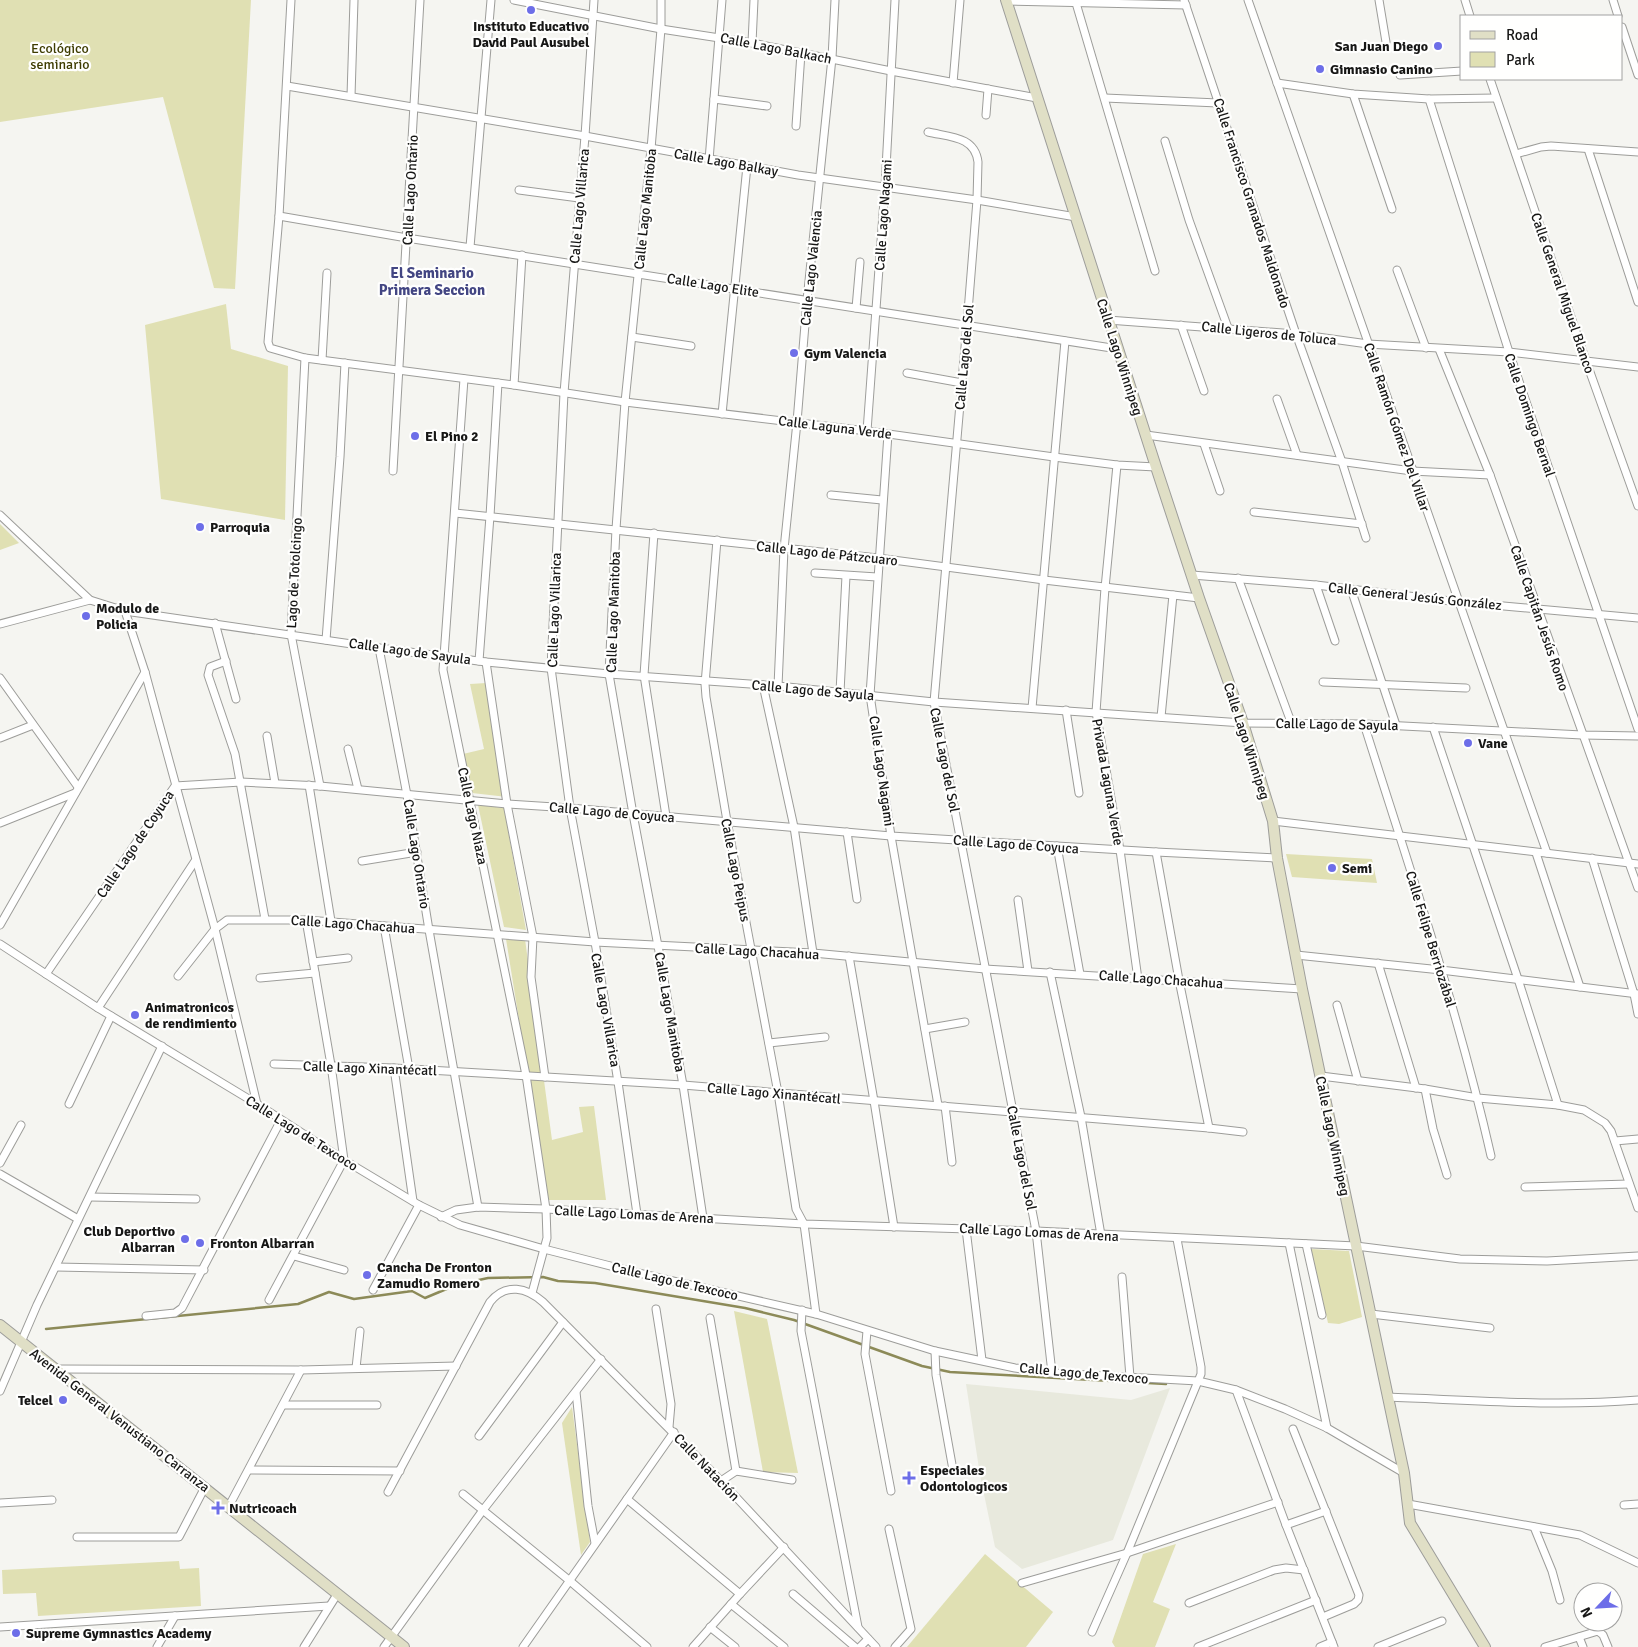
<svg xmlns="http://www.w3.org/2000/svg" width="1638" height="1647" font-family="Signika,sans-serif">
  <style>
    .built { fill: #e8e9dd }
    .green { fill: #e0e0b3 }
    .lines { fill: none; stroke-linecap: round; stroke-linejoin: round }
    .stream { stroke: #8c8a58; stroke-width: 2.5 }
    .minor-casing { stroke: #9d9d9a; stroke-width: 9 }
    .secondary-casing { stroke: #9d9d9a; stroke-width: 12 }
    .minor { stroke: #fff; stroke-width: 7 }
    .secondary { stroke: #e0dfc6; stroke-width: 10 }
    .poi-dot { fill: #6d6ee8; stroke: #fffffe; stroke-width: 2 }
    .labels { text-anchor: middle; stroke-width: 4.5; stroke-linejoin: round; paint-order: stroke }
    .poi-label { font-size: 14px; font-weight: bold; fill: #171716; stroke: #fffffe; text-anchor: start }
    .park-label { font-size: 14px; fill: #3e3c01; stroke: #fffffe }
    .street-label { font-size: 14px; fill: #171716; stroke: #fffffe }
    .neighbourhood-label { font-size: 15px; font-weight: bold; fill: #434683; stroke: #fffffe }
  </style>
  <rect width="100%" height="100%" fill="#f5f5f1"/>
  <polygon class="built" points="966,1384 1131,1400 1170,1388 1113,1540 1022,1569 995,1547 980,1475"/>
  <g class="green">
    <polygon points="0,0 251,0 235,289 214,288 163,97 0,122"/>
    <polygon points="226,304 231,349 288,366 285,520 161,499 145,325"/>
    <polygon points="0,524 19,543 0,550"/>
    <polygon points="486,683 507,797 472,793 463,754 484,749 470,684"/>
    <polygon points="478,805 504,808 526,930 504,927"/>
    <polygon points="1286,854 1372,859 1377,883 1292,877"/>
    <polygon points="506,939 525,939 552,1140 583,1132 579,1107 594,1106 606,1200 548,1200"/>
    <polygon points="1311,1249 1349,1251 1362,1317 1339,1324 1328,1323"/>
    <polygon points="734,1311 767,1319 798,1473 763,1472"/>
    <polygon points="572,1407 590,1542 581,1555 562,1423"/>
    <polygon points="1176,1544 1153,1602 1170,1609 1155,1647 1115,1647 1112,1642 1143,1554"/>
    <polygon points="985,1554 1053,1612 1026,1647 907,1647"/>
    <polygon points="179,1561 180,1569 199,1568 201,1606 38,1616 36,1593 3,1594 2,1570"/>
  </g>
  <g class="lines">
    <polyline class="stream" points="46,1329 298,1304 329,1292 354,1299 412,1291 425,1298 456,1285 488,1278 543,1277 558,1281 595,1283 745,1308 794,1320 922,1366 950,1372 1166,1384"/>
    <defs>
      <g id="minor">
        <polyline points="291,0 279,216 268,342 270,348 305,358 514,385 625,402 867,431 1054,457 1117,465 1156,467"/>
        <polyline points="514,0 661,29 752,43 891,71 1037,98"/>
        <polyline points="594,0 585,136 564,393 551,668 570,808 595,942 618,1082 637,1214"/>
        <polyline points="661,0 661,29 651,149 625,402 616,529 609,674 633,814 658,946 683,1085 703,1218"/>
        <polyline points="1184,0 1296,334 1342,462 1366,538"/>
        <polyline points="1248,0 1547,853"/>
        <polyline points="1379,0 1386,42"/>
        <polyline points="1465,0 1470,16"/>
        <polyline points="1613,0 1618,16"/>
        <polyline points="1006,1 1186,5"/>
        <polyline points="1076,3 1155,271"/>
        <polyline points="1622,27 1638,75"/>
        <polyline points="752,43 754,0"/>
        <polyline points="1400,75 1462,71"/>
        <polyline points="1490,79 1586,361 1638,506"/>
        <polyline points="953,83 960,0"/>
        <polyline points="1277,83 1353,94 1429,99 1496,98"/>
        <polyline points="287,86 585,136 798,175 977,200 1076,217"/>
        <polyline points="1353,94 1392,209"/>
        <polyline points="351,96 354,0"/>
        <polyline points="1105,98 1218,103"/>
        <polyline points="714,99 767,106"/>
        <polyline points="1429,99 1509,352 1638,729"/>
        <polyline points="986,115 988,89"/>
        <polyline points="796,126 801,53"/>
        <path d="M 928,132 C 949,137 975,136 978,162 L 977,200 L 967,324 L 934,702 L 1036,1231 L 1052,1373"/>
        <polyline points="1165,141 1189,220 1228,328"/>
        <polyline points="1588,149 1638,302"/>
        <polyline points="1516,154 1541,147 1551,146 1638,152"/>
        <polyline points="709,160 722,0"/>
        <polyline points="519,190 579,198"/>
        <polyline points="279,216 407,238 1118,349"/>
        <polyline points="470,247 491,0"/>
        <polyline points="1397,270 1426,348"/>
        <polyline points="856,308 860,262"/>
        <polyline points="1108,320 1296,334 1368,344 1509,352 1638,367"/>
        <polyline points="1181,325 1204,391"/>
        <polyline points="632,337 691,346"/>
        <polyline points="1439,349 1490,475 1638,888"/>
        <polyline points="305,358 291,634 320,786"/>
        <polyline points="322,360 327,273"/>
        <polyline points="907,373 962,383"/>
        <polyline points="464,379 443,670 526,1075 546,1209 547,1238 532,1293"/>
        <polyline points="514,385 522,255"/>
        <polyline points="1277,399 1297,455"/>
        <polyline points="722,414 747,166"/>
        <polyline points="867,431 885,187 895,0"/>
        <polyline points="888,434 870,695 891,836 938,1105"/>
        <polyline points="1146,435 1412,471 1490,475"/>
        <polyline points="1204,444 1220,491"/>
        <polyline points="1117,465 1105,588 1096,712 1120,850 1138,979"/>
        <polyline points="393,471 420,0"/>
        <polyline points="831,495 882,500"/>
        <polyline points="1254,512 1362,524"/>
        <polyline points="455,513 878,558 1044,580 1199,598"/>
        <polyline points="0,515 90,600 125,611 379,648 486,662 609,674 778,686 934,702 1243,723 1364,724 1582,735 1638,736"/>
        <polyline points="654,533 644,675 666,816"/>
        <polyline points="717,540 705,684 706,697 727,821 778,1093 796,1209 804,1224 816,1314"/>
        <polyline points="815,573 877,577"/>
        <polyline points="1192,575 1316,585 1459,602 1638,618"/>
        <polyline points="1238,578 1291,722"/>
        <polyline points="1316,585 1335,641"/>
        <polyline points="1351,589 1396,725"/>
        <polyline points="125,611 145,672 215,929 257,1104"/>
        <polyline points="215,623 236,699"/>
        <polyline points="0,624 90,600"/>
        <polyline points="326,640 340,457 345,363"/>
        <polyline points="379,648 407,795 429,930 478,1207"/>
        <polyline points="226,661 210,667 208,675 235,754 265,919"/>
        <polyline points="479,661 490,516 498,383"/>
        <polyline points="486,662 507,804 533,937 531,977 545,1077"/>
        <polyline points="0,678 78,787"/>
        <polyline points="1323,682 1466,688"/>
        <polyline points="763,685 794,827 813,953"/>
        <polyline points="778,686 784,549 797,422 807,300 832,58 835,0"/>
        <polyline points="840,692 846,576"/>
        <polyline points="1032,708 1065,341"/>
        <polyline points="1066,710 1079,793"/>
        <polyline points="1161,717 1173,595"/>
        <path d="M 1364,724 C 1409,867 1458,1010 1491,1156"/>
        <polyline points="1433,727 1518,979 1558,1105"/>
        <polyline points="267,736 275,783"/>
        <polyline points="0,738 33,725"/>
        <polyline points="348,749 358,789"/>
        <polyline points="309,785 331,921"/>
        <polyline points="1273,821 1638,864"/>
        <polyline points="0,823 75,793"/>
        <polyline points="847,832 857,899"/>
        <polyline points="1057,846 1080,974"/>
        <polyline points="1156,852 1179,980 1209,1128"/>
        <polyline points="1536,853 1580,987"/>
        <polyline points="1592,858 1634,994 1638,1014"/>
        <polyline points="362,861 417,852"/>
        <polyline points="1018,900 1028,971"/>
        <polyline points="0,925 145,672"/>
        <polyline points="384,926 409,1069"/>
        <polyline points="0,944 98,1008 257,1104 344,1160 419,1205 460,1225 544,1249 630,1271 816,1314 935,1351 1015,1368 1052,1373 1198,1381 1236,1390 1285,1409 1327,1428 1404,1473"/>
        <polyline points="1296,955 1441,970 1638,994"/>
        <polyline points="849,956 874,1101 894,1227"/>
        <polyline points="313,962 348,958"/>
        <polyline points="1378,963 1416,1088"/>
        <polyline points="1050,972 1081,1117 1101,1235"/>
        <polyline points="46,974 175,786 241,782 320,786 507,804 570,808 891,836 1156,852 1277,858"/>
        <polyline points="178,976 215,929 227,920 306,920 595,942 813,953 985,969 1302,989"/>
        <polyline points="260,978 315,973"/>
        <polyline points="1337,1005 1358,1081"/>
        <polyline points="98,1008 195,861"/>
        <polyline points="925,1029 965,1022"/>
        <polyline points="769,1043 825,1037"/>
        <polyline points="274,1064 394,1068 683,1085 1209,1128 1243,1132"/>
        <polyline points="394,1068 413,1201"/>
        <polyline points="1321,1076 1425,1089 1478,1098 1558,1105 1584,1110 1605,1123 1611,1131 1638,1208"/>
        <polyline points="1425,1089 1433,1129 1447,1175"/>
        <polyline points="69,1104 111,1016"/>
        <polyline points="945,1106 952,1162"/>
        <polyline points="1615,1141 1638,1139"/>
        <polyline points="0,1163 21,1125"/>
        <polyline points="0,1174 78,1219"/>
        <polyline points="1525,1187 1629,1184"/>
        <polyline points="90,1197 196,1199"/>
        <polyline points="441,1217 456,1210 478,1207 546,1209 804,1224 1036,1231 1356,1246 1460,1259 1547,1261 1638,1256"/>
        <polyline points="966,1229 982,1360"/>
        <polyline points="1289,1243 1327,1428"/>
        <polyline points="1306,1244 1322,1315"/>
        <polyline points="294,1256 344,1270"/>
        <polyline points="56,1267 204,1270"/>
        <polyline points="1122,1277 1130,1377"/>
        <polyline points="373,1290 419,1205"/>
        <polyline points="269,1300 344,1160 331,1065 306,920"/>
        <polyline points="656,1309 671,1404 669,1427"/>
        <polyline points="802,1310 801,1331 858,1627"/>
        <polyline points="1371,1314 1490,1328"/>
        <polyline points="146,1316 175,1313 182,1308 281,1120"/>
        <polyline points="710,1318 736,1471 721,1481"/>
        <polyline points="867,1331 865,1354 891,1491"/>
        <polyline points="935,1351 936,1375 953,1470"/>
        <polyline points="356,1368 360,1331"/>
        <polyline points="57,1369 301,1370 456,1366"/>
        <polyline points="1236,1390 1286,1525 1334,1647"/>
        <polyline points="0,1391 37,1305 162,1046"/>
        <polyline points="576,1392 588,1506 595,1543"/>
        <path d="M 1387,1397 C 1471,1400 1554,1407 1638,1400"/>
        <polyline points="284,1405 377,1405"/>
        <polyline points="1293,1429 1359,1595 1358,1600 1354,1604 1323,1617"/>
        <polyline points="479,1436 563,1322"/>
        <polyline points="250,1470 400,1471"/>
        <polyline points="736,1471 792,1480"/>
        <path d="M 388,1492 L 490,1302 C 506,1282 527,1288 543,1302 L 721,1481 L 876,1647"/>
        <polyline points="463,1494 570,1581 647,1647"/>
        <polyline points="627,1499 740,1594"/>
        <polyline points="0,1503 52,1500"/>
        <polyline points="1408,1504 1580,1535 1638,1563"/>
        <polyline points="1624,1505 1638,1504"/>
        <polyline points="229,1506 301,1370"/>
        <polyline points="1286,1525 1326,1511"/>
        <polyline points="1534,1527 1552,1571 1560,1600"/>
        <polyline points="889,1529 911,1629 895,1647"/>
        <polyline points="77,1537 179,1537 205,1487"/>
        <polyline points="1022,1583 1127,1553 1278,1502"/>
        <polyline points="793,1594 855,1647"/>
        <polyline points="1189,1603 1274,1570 1286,1568 1304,1570"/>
        <polyline points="731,1604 784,1647"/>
        <polyline points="0,1627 329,1606"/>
        <polyline points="710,1627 735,1647"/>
        <polyline points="1092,1632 1127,1553 1201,1374 1201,1367 1177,1239"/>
        <polyline points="1579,1637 1583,1647"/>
        <polyline points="157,1647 175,1616"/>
        <polyline points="304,1647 338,1593"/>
        <polyline points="384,1647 483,1510 601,1359"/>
        <polyline points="523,1647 674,1432"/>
        <polyline points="693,1647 740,1594 784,1547"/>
        <polyline points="860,1647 868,1639"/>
        <polyline points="1198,1647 1316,1600"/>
        <polyline points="1320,1647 1332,1642"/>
        <polyline points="1378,1647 1442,1621"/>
        <polyline points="1545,1647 1598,1631 1603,1635 1608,1647"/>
      </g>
      <g id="secondary">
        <polyline points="1006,0 1156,467 1199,598 1243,723 1273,821 1277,858 1302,989 1404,1473 1410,1523 1485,1647"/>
        <polyline points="0,1325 404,1647"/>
      </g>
    </defs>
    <use href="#minor" class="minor-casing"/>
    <use href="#secondary" class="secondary-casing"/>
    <use href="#minor" class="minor"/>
    <use href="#secondary" class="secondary"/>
  </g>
  <g class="poi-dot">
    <circle cx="531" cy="10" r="5"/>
    <circle cx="1438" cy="46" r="5"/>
    <circle cx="1320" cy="69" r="5"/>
    <circle cx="794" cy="353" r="5"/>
    <circle cx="415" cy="436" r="5"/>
    <circle cx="200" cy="527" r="5"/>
    <circle cx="86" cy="616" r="5"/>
    <circle cx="1468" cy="743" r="5"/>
    <circle cx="1332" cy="868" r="5"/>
    <circle cx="135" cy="1015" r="5"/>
    <circle cx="185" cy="1239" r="5"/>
    <circle cx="200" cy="1243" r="5"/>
    <circle cx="367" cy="1275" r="5"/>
    <circle cx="63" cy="1400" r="5"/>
    <path d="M906.5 1470.5h5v5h5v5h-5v5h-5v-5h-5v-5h5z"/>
    <path d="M215.5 1500.5h5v5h5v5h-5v5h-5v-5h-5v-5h5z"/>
    <circle cx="16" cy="1633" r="5"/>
  </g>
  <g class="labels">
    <g class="poi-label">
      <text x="531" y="31" text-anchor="middle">Instituto Educativo<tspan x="531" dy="16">David Paul Ausubel</tspan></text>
      <text x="1428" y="51" text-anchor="end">San Juan Diego</text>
      <text x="1330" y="74">Gimnasio Canino</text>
      <text x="804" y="358">Gym Valencia</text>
      <text x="425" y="441">El Pino 2</text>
      <text x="210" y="532">Parroquia</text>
      <text x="96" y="613">Modulo de<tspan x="96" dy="16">Policia</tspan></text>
      <text x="1478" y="748">Vane</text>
      <text x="1342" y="873">Semi</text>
      <text x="145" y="1012">Animatronicos<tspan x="145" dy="16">de rendimiento</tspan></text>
      <text x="175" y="1236" text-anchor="end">Club Deportivo<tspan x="175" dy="16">Albarran</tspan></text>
      <text x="210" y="1248">Fronton Albarran</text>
      <text x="377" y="1272">Cancha De Fronton<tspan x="377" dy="16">Zamudio Romero</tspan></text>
      <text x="53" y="1405" text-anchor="end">Telcel</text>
      <text x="920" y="1475">Especiales<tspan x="920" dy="16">Odontologicos</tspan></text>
      <text x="229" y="1513">Nutricoach</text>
      <text x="26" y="1638">Supreme Gymnastics Academy</text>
    </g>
    <g class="park-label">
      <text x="60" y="53">Ecológico<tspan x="60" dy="16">seminario</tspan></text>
    </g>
    <g class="street-label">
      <text transform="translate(776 48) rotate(11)" y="5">Calle Lago Balkach</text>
      <text transform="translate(726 162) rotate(10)" y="5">Calle Lago Balkay</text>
      <text transform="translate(410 190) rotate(-87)" y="5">Calle Lago Ontario</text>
      <text transform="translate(1252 203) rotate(72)" y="5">Calle Francisco Granados Maldonado</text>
      <text transform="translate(579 206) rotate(-85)" y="5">Calle Lago Villarica</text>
      <text transform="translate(645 209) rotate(-84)" y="5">Calle Lago Manitoba</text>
      <text transform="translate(883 215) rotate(-86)" y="5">Calle Lago Nagami</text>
      <text transform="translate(811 268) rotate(-84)" y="5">Calle Lago Valencia</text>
      <text transform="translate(713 285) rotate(9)" y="5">Calle Lago Elite</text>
      <text transform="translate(1563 293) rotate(71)" y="5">Calle General Miguel Blanco</text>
      <text transform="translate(1269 333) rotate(6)" y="5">Calle Ligeros de Toluca</text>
      <text transform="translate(964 357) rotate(-85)" y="5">Calle Lago del Sol</text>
      <text transform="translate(1120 357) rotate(72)" y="5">Calle Lago Winnipeg</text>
      <text transform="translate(1530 415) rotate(71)" y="5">Calle Domingo Bernal</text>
      <text transform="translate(835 427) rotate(7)" y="5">Calle Laguna Verde</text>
      <text transform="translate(1397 427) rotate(71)" y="5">Calle Ramón Gómez Del Villar</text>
      <text transform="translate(827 553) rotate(6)" y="5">Calle Lago de Pátzcuaro</text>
      <text transform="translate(294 573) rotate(-87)" y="5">Lago de Totolcingo</text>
      <text transform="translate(1415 596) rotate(6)" y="5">Calle General Jesús González</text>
      <text transform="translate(554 610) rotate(-88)" y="5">Calle Lago Villarica</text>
      <text transform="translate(613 612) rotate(-88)" y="5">Calle Lago Manitoba</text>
      <text transform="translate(1540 618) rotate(71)" y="5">Calle Capitán Jesús Romo</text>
      <text transform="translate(410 651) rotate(8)" y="5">Calle Lago de Sayula</text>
      <text transform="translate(813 690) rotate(5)" y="5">Calle Lago de Sayula</text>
      <text transform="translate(1337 724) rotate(1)" y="5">Calle Lago de Sayula</text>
      <text transform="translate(1247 741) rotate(72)" y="5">Calle Lago Winnipeg</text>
      <text transform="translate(945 760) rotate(79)" y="5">Calle Lago del Sol</text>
      <text transform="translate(882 771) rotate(82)" y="5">Calle Lago Nagami</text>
      <text transform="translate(1108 782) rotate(80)" y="5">Privada Laguna Verde</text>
      <text transform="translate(612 812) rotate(5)" y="5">Calle Lago de Coyuca</text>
      <text transform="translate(473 816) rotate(78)" y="5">Calle Lago Niaza</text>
      <text transform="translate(135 844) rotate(-56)" y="5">Calle Lago de Coyuca</text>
      <text transform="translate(1016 844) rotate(4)" y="5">Calle Lago de Coyuca</text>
      <text transform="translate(417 854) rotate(81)" y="5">Calle Lago Ontario</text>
      <text transform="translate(736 870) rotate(79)" y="5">Calle Lago Peipus</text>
      <text transform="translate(353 924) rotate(4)" y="5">Calle Lago Chacahua</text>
      <text transform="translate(1431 939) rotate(73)" y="5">Calle Felipe Berriozábal</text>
      <text transform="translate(757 951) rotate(3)" y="5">Calle Lago Chacahua</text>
      <text transform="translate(1161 979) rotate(4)" y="5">Calle Lago Chacahua</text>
      <text transform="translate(606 1010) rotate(80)" y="5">Calle Lago Villarica</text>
      <text transform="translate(670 1012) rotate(80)" y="5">Calle Lago Manitoba</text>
      <text transform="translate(370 1068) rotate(2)" y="5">Calle Lago Xinantécatl</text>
      <text transform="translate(774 1093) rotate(5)" y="5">Calle Lago Xinantécatl</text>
      <text transform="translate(302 1133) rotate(32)" y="5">Calle Lago de Texcoco</text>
      <text transform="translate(1333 1136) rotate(78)" y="5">Calle Lago Winnipeg</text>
      <text transform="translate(1022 1158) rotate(79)" y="5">Calle Lago del Sol</text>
      <text transform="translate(634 1214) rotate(3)" y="5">Calle Lago Lomas de Arena</text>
      <text transform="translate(1039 1232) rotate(3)" y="5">Calle Lago Lomas de Arena</text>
      <text transform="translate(675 1281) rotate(13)" y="5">Calle Lago de Texcoco</text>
      <text transform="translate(1084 1373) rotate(5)" y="5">Calle Lago de Texcoco</text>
      <text transform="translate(120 1420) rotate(38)" y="5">Avenida General Venustiano Carranza</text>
      <text transform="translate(707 1467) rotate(46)" y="5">Calle Natación</text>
    </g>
    <g class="neighbourhood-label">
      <text x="432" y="278">El Seminario<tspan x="432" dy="17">Primera Seccion</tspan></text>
    </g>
  </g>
  <rect x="1460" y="15" width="162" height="65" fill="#fffffe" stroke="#a2a2a1"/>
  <rect x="1470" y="31" width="25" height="8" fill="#e0dfc6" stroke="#a2a2a1"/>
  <text x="1506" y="40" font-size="15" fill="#171716">Road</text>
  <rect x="1470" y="52" width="25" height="15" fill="#e0e0b3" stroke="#a2a2a1"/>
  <text x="1506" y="65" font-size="15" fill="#171716">Park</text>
  <g transform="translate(1598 1607) rotate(245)"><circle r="24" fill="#fffffe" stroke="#a2a2a1"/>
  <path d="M0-4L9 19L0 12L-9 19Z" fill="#6d6ee8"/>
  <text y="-8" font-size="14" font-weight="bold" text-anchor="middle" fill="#171716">N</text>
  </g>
</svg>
